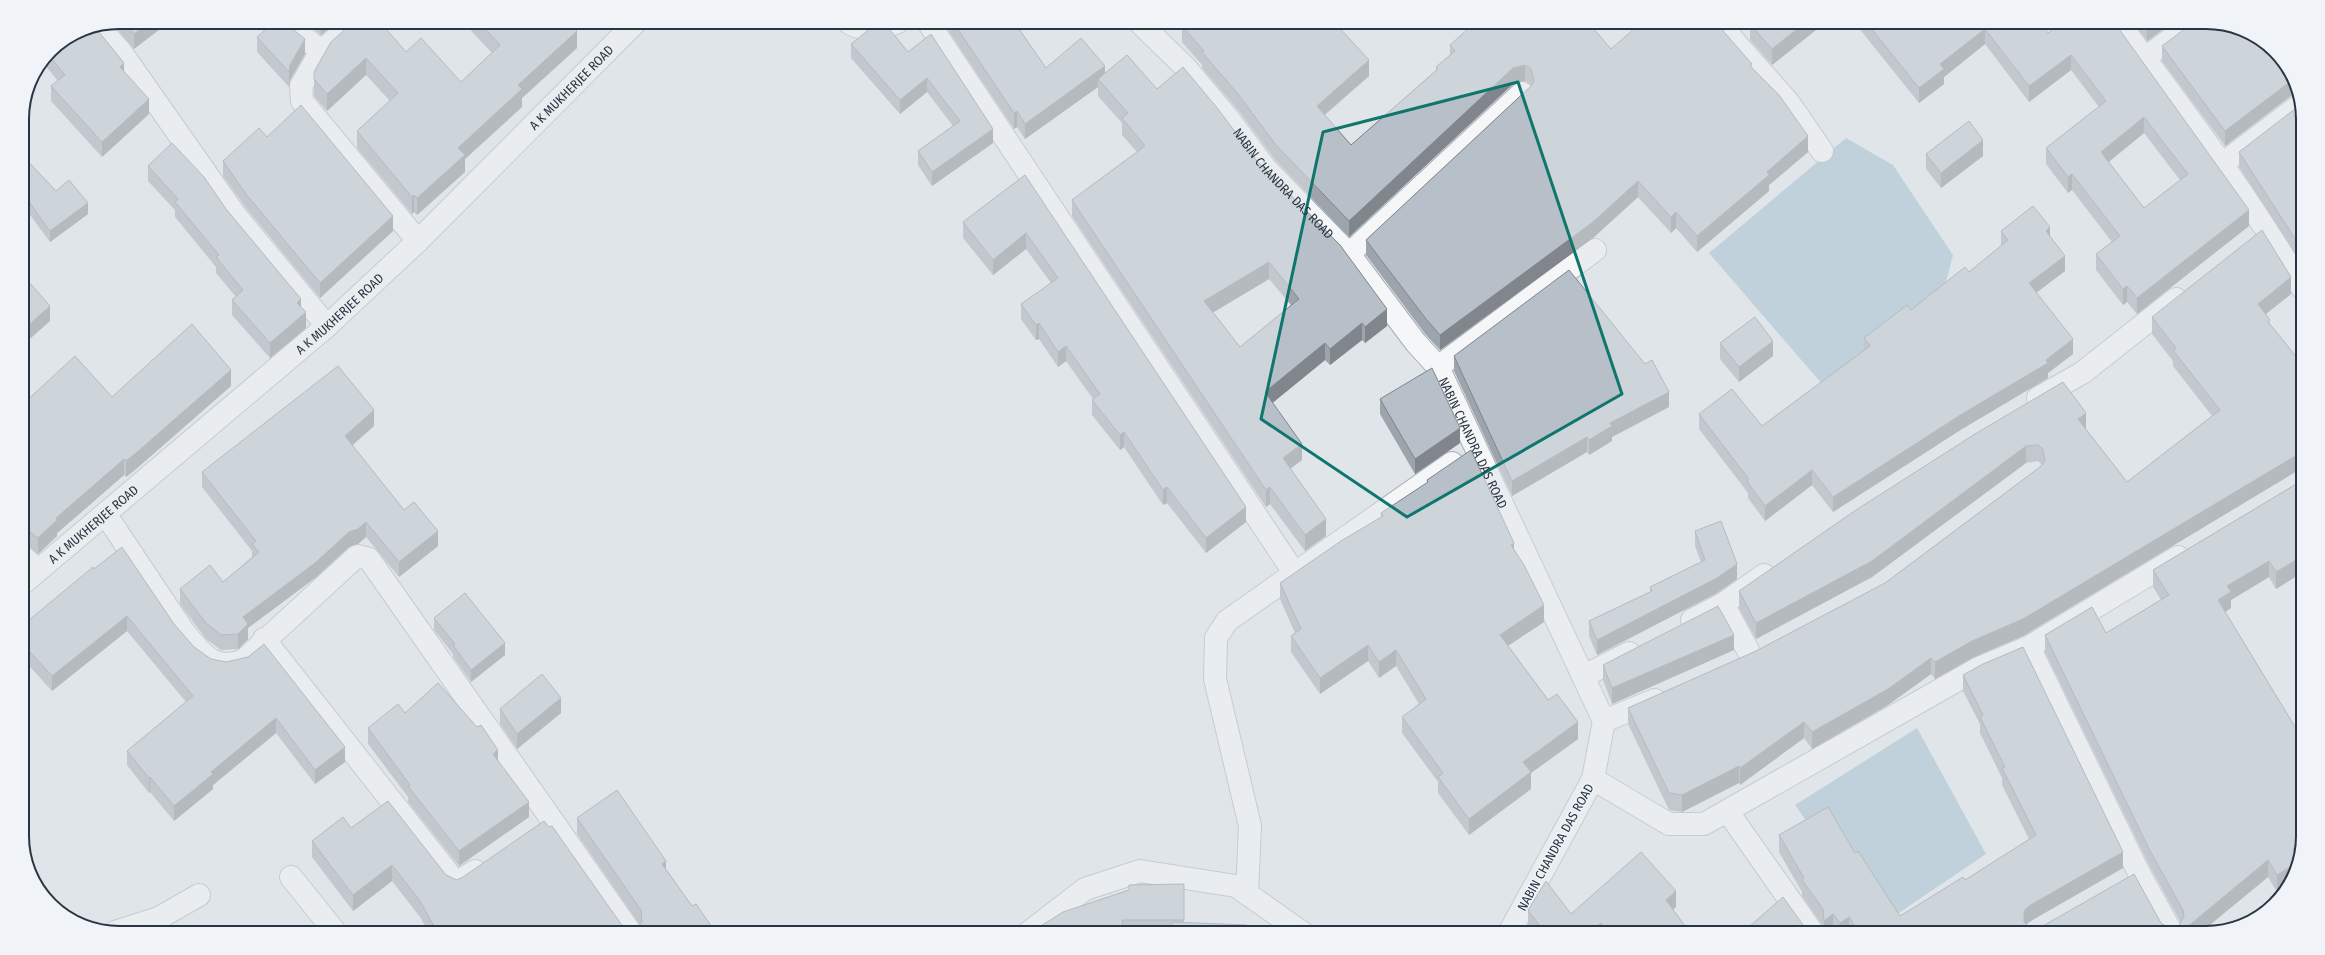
<svg xmlns="http://www.w3.org/2000/svg" width="2325" height="955" font-family="'Fira Sans Condensed',sans-serif">
  <style>
    .water { fill: #99b8cd }
    .lines { fill: none; stroke-linecap: round; stroke-linejoin: round }
    .minor-casing { stroke: #a5adb5; stroke-width: 24 }
    .tertiary-casing { stroke: #a5adb5; stroke-width: 24 }
    .minor { stroke: #f4f6f8; stroke-width: 22 }
    .tertiary { stroke: #f4f6f8; stroke-width: 22 }
    .wall { fill: #9da4ac; fill-rule: evenodd }
    .shaded-wall { fill: #80868c }
    .building { fill: #b7bfc8; stroke: #80868c; fill-rule: evenodd }
    .marked { fill: none; stroke: #0f766e; stroke-width: 3; stroke-linejoin: round }
    .labels { text-anchor: middle; stroke-width: 3; stroke-linejoin: round; paint-order: stroke }
    .street-label { font-size: 13px; fill: #283543; stroke: #f0f4f8 }
    .rim { fill: none; stroke: #283543; stroke-width: 2 }
  </style>
  <rect width="100%" height="100%" fill="#e0e5ea"/>
  <g class="water">
    <polygon points="1846,138 1893,165 1953,255 1942,297 1822,384 1709,253"/>
    <polygon points="1917,728 1986,854 1881,925 1795,805"/>
  </g>
  <g class="lines">
    <defs>
      <g id="minor">
        <polyline points="285,22 321,51"/>
        <polyline points="355,22 321,51 301,86 302,101 418,241"/>
        <path d="M 848,22 C 861,32 884,29 898,22"/>
        <polyline points="928,22 1295,574"/>
        <path id="s1" d="M 1139,22 L 1186,68 L 1228,118 L 1266,169 L 1349,254 L 1416,343 L 1438,367 L 1604,721 L 1593,779 L 1509,933"/>
        <polyline points="1722,22 1734,41 1789,103 1822,151"/>
        <path d="M 2118,22 C 2182,109 2248,195 2303,289"/>
        <polyline points="98,26 121,52 236,216 327,326"/>
        <polyline points="2145,58 2194,22"/>
        <polyline points="2222,164 2300,105"/>
        <polyline points="1349,254 1522,93"/>
        <polyline points="1438,367 1595,250"/>
        <polyline points="2038,398 2082,373 2176,299"/>
        <path d="M 106,515 L 184,632 C 201,653 215,673 244,660 L 357,556 L 369,559 L 631,933"/>
        <polyline points="22,556 38,570"/>
        <polyline points="1723,604 1751,656"/>
        <polyline points="1692,620 1723,604 1764,575"/>
        <polyline points="264,639 456,883 475,871"/>
        <polyline points="2029,647 2139,873 2172,933"/>
        <polyline points="1584,676 1629,653"/>
        <polyline points="1604,721 1655,700"/>
        <polyline points="1593,779 1669,824 1704,824 1977,669 2029,647 2178,557"/>
        <polyline points="1728,812 1813,933"/>
        <polyline points="291,877 336,933"/>
        <polyline points="1247,894 1250,826 1215,679 1216,638 1227,621 1452,463"/>
        <polyline points="115,932 159,918 199,895"/>
        <polyline points="1028,933 1085,889 1140,871 1236,886 1303,933"/>
      </g>
      <g id="tertiary">
        <path id="s2" d="M 22,584 L 327,326 L 418,241 L 636,22"/>
      </g>
    </defs>
    <use href="#minor" class="minor-casing"/>
    <use href="#tertiary" class="tertiary-casing"/>
    <use href="#minor" class="minor"/>
    <use href="#tertiary" class="tertiary"/>
  </g>
  <g class="wall">
    <polygon points="119,22 169,22 134,49 112,23"/>
    <polygon points="305,22 336,22 321,35"/>
    <polygon points="463,22 569,22 577,48 522,98 522,107 465,159 465,172 417,215 414,212 412,214 357,148 357,131 390,101 366,75 327,111 314,96 314,72 331,42 406,52 461,82 492,53"/>
    <path d="M 944,22 L 1018,22 L 1019,30 L 1046,68 L 1105,73 L 1157,89 L 1257,161 L 1387,326 L 1365,343 L 1362,340 L 1330,365 L 1325,360 L 1272,403 L 1302,460 L 1290,469 L 1326,536 L 1305,551 L 1270,504 L 1266,507 L 1072,216 L 1072,200 L 1137,152 L 1122,135 L 1122,123 L 1098,96 L 1098,87 L 1025,139 L 1017,127 L 1014,129 L 950,33 ZM 1269,279 L 1291,305 L 1240,347 L 1213,312 Z"/>
    <polygon points="1753,22 1826,22 1772,65 1750,40 1750,24"/>
    <path d="M 1854,22 L 2040,22 L 2048,33 L 2062,22 L 2249,226 L 2137,314 L 2127,302 L 2123,305 L 2096,270 L 2096,254 L 2112,242 L 2072,190 L 2068,193 L 2046,164 L 2046,148 L 2099,107 L 2071,70 L 2029,102 L 1985,44 L 1944,77 L 1944,84 L 1919,103 ZM 2144,133 L 2180,180 L 2144,208 L 2109,162 Z"/>
    <polygon points="2135,22 2173,22 2147,41 2135,25"/>
    <polygon points="1182,26 1369,76 1325,115 1351,145 1436,70 1436,67 1450,55 1450,45 1471,30 1611,49 1724,32 1752,67 1808,152 1769,185 1769,191 1697,252 1676,228 1671,233 1638,197 1593,238 1440,350 1426,335 1366,255 1366,240 1531,86 1531,85 1525,81 1513,84 1349,237 1276,161 1238,110 1202,68 1202,65 1182,42"/>
    <polygon points="257,37 305,54 290,80 289,87 257,52"/>
    <polygon points="851,44 908,52 993,143 932,186 918,165 918,151 953,126 927,92 900,114 851,58"/>
    <polygon points="2162,46 2283,60 2296,95 2292,95 2225,146 2162,61"/>
    <polygon points="50,50 124,71 149,114 102,157 51,101 51,86 58,81 44,64 44,60"/>
    <polygon points="2303,113 2303,266 2239,167 2239,152"/>
    <polygon points="267,137 393,231 320,298 246,208 223,176 223,161"/>
    <polygon points="1926,154 1983,156 1941,188 1926,169"/>
    <polygon points="22,155 56,191 88,214 50,242 22,204"/>
    <polygon points="148,166 226,209 301,307 306,328 270,358 232,315 232,300 236,297 216,273 216,267 175,217 175,210 148,181"/>
    <polygon points="1025,175 1246,522 1206,553 1167,503 1163,505 1124,447 1120,450 1092,415 1092,400 1093,399 1066,361 1058,367 1039,339 1036,340 1021,319 1021,304 1051,283 1026,249 993,275 963,238 963,222"/>
    <polygon points="2001,231 2050,236 2065,271 2036,293 2073,354 2048,373 2048,378 1962,429 1833,512 1812,485 1765,521 1748,498 1748,493 1699,429 1699,414 1762,426 1864,350 1864,338 1911,310 1969,272 2001,246"/>
    <polygon points="2291,294 2266,314 2270,324 2303,365 2303,470 2297,471 2023,636 1972,658 1935,679 1931,674 1888,705 1812,749 1804,738 1740,785 1739,783 1682,812 1669,810 1628,724 1628,708 1756,651 1885,583 2040,467 2042,465 2038,461 2026,463 1872,577 1756,639 1739,608 1739,591 1975,434 2086,429 2127,482 2212,416 2173,366 2173,361 2152,334 2152,317"/>
    <polygon points="1720,343 1773,356 1739,382 1720,359"/>
    <polygon points="1454,356 1669,407 1612,437 1612,441 1589,455 1587,452 1512,496 1454,371"/>
    <polygon points="231,386 136,469 126,477 124,475 78,515 57,533 57,536 38,554 25,544 22,544 22,405"/>
    <polygon points="1380,399 1460,443 1415,474 1380,414"/>
    <polygon points="374,426 352,445 404,510 438,546 399,577 366,537 358,544 349,547 315,578 248,628 248,639 238,649 221,650 206,639 180,604 180,589 223,582 252,557 252,551 202,487 202,472"/>
    <polygon points="1427,480 1514,549 1544,622 1508,646 1578,739 1531,773 1531,789 1469,835 1438,793 1438,782 1402,733 1402,717 1419,704 1396,666 1379,678 1368,661 1320,694 1291,652 1291,636 1295,633 1280,599 1280,583 1381,517 1381,513 1427,483"/>
    <polygon points="2303,480 2303,572 2276,589 2269,577 2231,600 2231,608 2225,612 2296,873 2284,887 2277,892 2268,877 2200,933 1835,933 1833,930 1830,933 1824,933 1823,926 1802,896 1802,892 1779,852 1779,835 1855,853 1900,916 1965,880 2029,839 2002,785 2002,778 1980,733 1980,724 1963,691 1963,675 2123,868 2029,922 2026,925 2029,927 2161,923 2171,929 2178,927 2181,923 2150,867 2045,652 2045,635 2106,633 2161,600 2153,587 2153,570"/>
    <polygon points="1695,531 1737,579 1717,593 1597,655 1589,636 1589,621 1650,592 1650,587 1701,562 1695,546"/>
    <polygon points="94,569 174,624 194,647 345,762 315,784 276,733 213,785 213,789 174,821 150,792 149,793 127,765 127,751 186,702 127,631 52,691 22,658 22,626"/>
    <polygon points="434,618 505,655 471,682 453,657 453,654 434,630"/>
    <polygon points="1734,650 1612,704 1603,680 1603,665"/>
    <polygon points="500,709 561,713 517,749 500,724"/>
    <polygon points="368,728 498,760 529,817 459,866 408,802 408,797 368,744"/>
    <polygon points="577,818 666,869 692,906 716,933 428,931 420,917 392,881 353,911 312,857 312,841 351,828 457,880 621,924 626,929 632,929 638,927 640,925 577,834"/>
    <polygon points="1184,884 1184,922 1247,933 1031,933"/>
    <polygon points="1676,907 1673,909 1690,933 1533,933 1528,925 1528,910 1571,914"/>
    <polygon points="1803,925 1808,929 1816,933 1750,933 1750,926"/>
  </g>
  <g class="shaded-wall">
    <polygon points="150,22 169,22 134,49 134,34"/>
    <polygon points="321,22 336,22 321,35"/>
    <polygon points="1806,22 1826,22 1772,65 1772,49"/>
    <polygon points="2152,22 2173,22 2147,41 2147,26"/>
    <polygon points="1019,24 1019,40 1017,26"/>
    <polygon points="1985,29 1985,44 1944,77 1944,84 1919,103 1919,88 1940,64"/>
    <polygon points="577,31 577,48 522,98 522,107 465,159 465,172 417,215 417,198 458,148 518,85"/>
    <polygon points="305,39 305,54 290,80 289,87 289,72 290,65"/>
    <polygon points="2071,55 2071,70 2029,102 2029,86"/>
    <polygon points="366,58 366,75 327,111 327,94"/>
    <polygon points="1369,60 1369,76 1317,121 1317,106"/>
    <polygon points="124,63 124,78 120,67"/>
    <polygon points="1525,65 1525,81 1513,84 1349,237 1349,221 1513,68"/>
    <polygon points="1105,66 1105,82 1098,79 1098,87 1025,139 1025,124"/>
    <polygon points="927,78 927,92 900,114 900,100"/>
    <polygon points="2291,81 2292,85 2292,95 2225,146 2225,131"/>
    <polygon points="149,99 149,114 102,157 102,142"/>
    <polygon points="1017,111 1017,127 1014,129 1014,113"/>
    <polygon points="2144,117 2144,133 2101,168 2101,152"/>
    <polygon points="993,129 993,143 932,186 932,172"/>
    <polygon points="1808,136 1808,152 1769,185 1769,191 1697,252 1697,236 1767,172"/>
    <polygon points="1983,140 1983,156 1941,188 1941,173"/>
    <polygon points="2072,174 2072,190 2068,193 2068,177"/>
    <polygon points="1638,181 1638,197 1593,238 1440,350 1440,335"/>
    <polygon points="414,195 414,212 412,214 412,197"/>
    <polygon points="88,203 88,214 50,242 50,231"/>
    <polygon points="2249,210 2249,226 2137,314 2137,298"/>
    <polygon points="1676,212 1676,228 1671,233 1671,217"/>
    <polygon points="393,216 393,231 320,298 320,283"/>
    <polygon points="2050,227 2050,242 2046,231"/>
    <polygon points="1026,233 1026,249 993,275 993,260"/>
    <polygon points="2065,256 2065,271 2029,298 2029,283"/>
    <polygon points="1269,262 1269,279 1204,318 1204,301"/>
    <polygon points="2291,277 2291,294 2258,320 2258,304"/>
    <polygon points="2127,286 2127,302 2123,305 2123,289"/>
    <polygon points="301,299 301,314 297,303"/>
    <polygon points="50,306 50,321 22,346 22,331"/>
    <polygon points="1387,309 1387,326 1365,343 1365,327"/>
    <polygon points="306,312 306,328 270,358 270,343"/>
    <polygon points="1039,323 1039,339 1036,340 1036,325"/>
    <polygon points="1362,323 1362,340 1330,365 1330,349"/>
    <polygon points="2073,339 2073,354 2048,373 2048,378 1962,429 1833,512 1833,497 2046,360"/>
    <polygon points="1773,341 1773,356 1739,382 1739,367"/>
    <polygon points="1325,343 1325,360 1265,409 1265,392"/>
    <polygon points="1066,346 1066,361 1058,367 1058,352"/>
    <polygon points="231,370 231,386 136,469 126,477 126,461"/>
    <polygon points="1669,392 1669,407 1612,437 1612,441 1589,455 1589,440 1610,423"/>
    <polygon points="374,410 374,426 345,452 345,436"/>
    <polygon points="2086,413 2086,430 2078,419"/>
    <polygon points="1460,428 1460,443 1415,474 1415,459"/>
    <polygon points="1124,432 1124,447 1120,450 1120,435"/>
    <polygon points="1587,437 1587,452 1512,496 1512,481"/>
    <polygon points="1302,444 1302,460 1283,474 1283,458"/>
    <polygon points="2026,446 2026,463 1872,577 1756,639 1756,623"/>
    <polygon points="2303,453 2303,470 2297,471 2023,636 1972,658 1935,679 1935,662 2297,455"/>
    <polygon points="124,459 124,475 78,515 57,533 57,536 38,554 38,538 56,518 78,499"/>
    <polygon points="1812,470 1812,485 1765,521 1765,506"/>
    <polygon points="1167,487 1167,503 1163,505 1163,490"/>
    <polygon points="1270,487 1270,504 1266,507 1266,490"/>
    <polygon points="1246,507 1246,522 1206,553 1206,538"/>
    <polygon points="1326,519 1326,536 1305,551 1305,535"/>
    <polygon points="366,522 366,537 358,544 349,547 315,578 248,628 248,639 238,649 238,634 243,617 349,532"/>
    <polygon points="438,531 438,546 399,577 399,562"/>
    <polygon points="1514,543 1514,559 1511,545"/>
    <polygon points="2303,556 2303,572 2276,589 2276,572"/>
    <polygon points="2269,561 2269,577 2231,600 2231,608 2218,617 2218,600 2227,586"/>
    <polygon points="1737,564 1737,579 1717,593 1597,655 1597,640"/>
    <polygon points="1544,605 1544,622 1500,651 1500,635"/>
    <polygon points="127,616 127,631 52,691 52,676"/>
    <polygon points="1734,635 1734,650 1612,704 1612,688"/>
    <polygon points="505,643 505,655 471,682 471,670"/>
    <polygon points="1368,645 1368,661 1320,694 1320,678"/>
    <polygon points="1396,650 1396,666 1379,678 1379,662"/>
    <polygon points="1931,658 1931,674 1888,705 1812,749 1812,732"/>
    <polygon points="561,698 561,713 517,749 517,734"/>
    <polygon points="276,718 276,733 213,785 213,789 174,821 174,806 211,772"/>
    <polygon points="1578,722 1578,739 1531,773 1531,789 1469,835 1469,819 1523,762"/>
    <polygon points="1804,722 1804,738 1740,785 1740,768"/>
    <polygon points="345,747 345,762 315,784 315,770"/>
    <polygon points="498,750 498,765 493,754"/>
    <polygon points="1739,766 1739,783 1682,812 1682,795"/>
    <polygon points="150,777 150,792 149,793 149,778"/>
    <polygon points="529,802 529,817 459,866 459,851"/>
    <polygon points="2301,845 2296,873 2284,887 2277,892 2277,875 2293,849"/>
    <polygon points="2123,852 2123,868 2029,922 2024,927 2024,911 2029,906"/>
    <polygon points="2268,860 2268,877 2200,933 2180,933"/>
    <polygon points="666,861 666,877 662,864"/>
    <polygon points="392,865 392,881 353,911 353,895"/>
    <polygon points="1676,891 1676,907 1666,915 1666,900"/>
    <polygon points="1833,914 1833,930 1830,933 1824,933 1824,921"/>
    <polygon points="1849,917 1849,933 1840,933 1840,923"/>
    <polygon points="1601,923 1601,933 1588,933"/>
    <polygon points="1816,930 1816,933 1812,933"/>
  </g>
  <g class="building">
    <polygon points="124,22 150,22 134,34"/>
    <polygon points="274,22 284,22 305,39 290,65 289,72 257,37"/>
    <polygon points="353,22 380,22 406,52 421,38 461,82 500,45 479,22 569,22 577,31 518,85 522,89 458,148 465,155 417,198 414,195 412,197 357,131 398,93 366,58 327,94 314,79 314,72 331,42"/>
    <polygon points="953,22 1018,22 1019,24 1017,26 1046,68 1081,38 1105,66 1025,124 1017,111 1014,113"/>
    <polygon points="1187,22 1334,22 1369,60 1317,106 1351,145 1438,69 1436,67 1455,51 1450,45 1469,28 1471,30 1481,22 1588,22 1611,49 1642,22 1717,22 1724,32 1752,64 1750,66 1779,95 1808,136 1767,172 1769,175 1697,236 1676,212 1671,217 1638,181 1593,222 1440,335 1426,319 1366,240 1531,86 1534,81 1531,69 1525,65 1513,68 1349,221 1276,145 1238,94 1202,52 1204,51 1182,26"/>
    <polygon points="1753,22 1806,22 1772,49 1750,24"/>
    <path d="M 1866,22 L 2040,22 L 2048,33 L 2062,22 L 2114,22 L 2249,210 L 2137,298 L 2127,286 L 2123,289 L 2096,254 L 2120,236 L 2072,174 L 2068,177 L 2046,148 L 2106,101 L 2071,55 L 2029,86 L 1985,29 L 1940,64 L 1944,69 L 1919,88 ZM 2144,117 L 2188,174 L 2144,208 L 2101,152 Z"/>
    <polygon points="2145,22 2152,22 2147,26"/>
    <polygon points="2194,22 2206,22 2243,29 2283,60 2291,81 2225,131 2162,46"/>
    <polygon points="886,25 908,52 931,34 993,129 932,172 918,151 960,121 927,78 900,100 851,44 872,27"/>
    <polygon points="95,27 124,63 120,67 149,99 102,142 51,86 65,75 48,54 50,50 82,29"/>
    <path d="M 1127,55 L 1157,89 L 1183,67 L 1218,109 L 1257,161 L 1340,245 L 1387,309 L 1365,327 L 1362,323 L 1330,349 L 1325,343 L 1265,392 L 1302,444 L 1283,458 L 1326,519 L 1305,535 L 1270,487 L 1266,490 L 1072,200 L 1145,146 L 1122,118 L 1128,113 L 1098,79 ZM 1269,262 L 1299,299 L 1240,347 L 1204,301 Z"/>
    <polygon points="301,105 393,216 320,283 246,194 223,161 259,128 267,137"/>
    <polygon points="2300,105 2303,113 2303,251 2239,152"/>
    <polygon points="1969,121 1983,140 1941,173 1926,154"/>
    <polygon points="172,143 204,177 226,209 301,299 297,303 306,312 270,343 232,300 243,290 216,257 219,255 175,202 178,199 148,166"/>
    <polygon points="22,155 56,191 69,180 88,203 50,231 22,192"/>
    <polygon points="1025,175 1246,507 1206,538 1167,487 1163,490 1124,432 1120,435 1092,400 1100,394 1066,346 1058,352 1039,323 1036,325 1021,304 1058,278 1026,233 993,260 963,222"/>
    <polygon points="2033,206 2050,227 2046,231 2065,256 2029,283 2073,339 2046,360 2048,363 1962,414 1833,497 1812,470 1765,506 1748,483 1748,478 1699,414 1732,389 1762,426 1870,346 1864,338 1907,305 1911,310 1965,267 1969,272 2008,240 2001,231"/>
    <polygon points="2262,230 2291,277 2258,304 2270,320 2268,322 2303,365 2303,453 2297,455 2023,619 1972,641 1935,662 1931,658 1888,689 1812,732 1804,722 1740,768 1739,766 1682,795 1669,793 1628,708 1756,651 1885,583 2040,467 2045,461 2043,449 2038,445 2026,446 1872,561 1756,623 1739,591 1856,510 1975,434 2063,382 2086,413 2078,419 2127,482 2220,410 2173,350 2176,348 2152,317"/>
    <polygon points="1569,270 1645,364 1652,360 1669,392 1610,423 1612,426 1589,440 1587,437 1512,481 1454,356"/>
    <polygon points="22,274 50,306 22,331"/>
    <polygon points="1755,317 1773,341 1739,367 1720,343"/>
    <polygon points="192,324 231,370 136,453 126,461 124,459 78,499 56,518 57,520 38,538 25,528 22,528 22,405 75,356 112,397"/>
    <polygon points="338,366 374,410 345,436 404,510 414,502 438,531 399,562 366,522 358,529 349,532 315,563 243,617 248,624 238,634 221,635 206,623 180,589 210,565 223,582 259,552 252,544 256,541 202,472"/>
    <polygon points="1432,368 1460,428 1415,459 1380,399"/>
    <polygon points="1471,450 1514,543 1511,545 1524,565 1544,605 1500,635 1548,700 1557,694 1578,722 1523,762 1531,772 1469,819 1438,777 1443,773 1402,717 1426,699 1396,650 1379,662 1368,645 1320,678 1291,636 1301,629 1280,583 1341,541 1383,516 1381,513 1428,482 1427,480"/>
    <polygon points="2303,480 2303,556 2276,572 2269,561 2227,586 2231,592 2218,600 2303,740 2303,836 2301,845 2293,849 2299,858 2298,862 2277,875 2268,860 2180,933 1859,933 1849,917 1840,923 1833,914 1824,921 1823,909 1802,880 1804,878 1779,835 1828,807 1855,853 1858,851 1900,916 1963,877 1965,880 2036,835 2002,768 2005,767 1980,717 1983,715 1963,675 1983,664 2023,647 2123,852 2029,906 2024,911 2024,922 2029,927 2041,927 2134,874 2161,923 2171,929 2178,927 2184,917 2183,910 2150,851 2045,635 2092,607 2106,633 2169,595 2153,570"/>
    <polygon points="1721,521 1737,564 1717,578 1597,640 1589,621 1652,591 1650,587 1705,560 1695,531"/>
    <polygon points="122,547 174,624 194,647 211,659 226,662 248,657 264,644 345,747 315,770 276,718 211,772 213,774 174,806 150,777 149,778 127,751 193,696 127,616 52,676 22,643 22,626 93,567 94,569"/>
    <polygon points="465,593 505,643 471,670 453,645 455,644 434,618"/>
    <polygon points="1718,606 1734,635 1612,688 1603,665"/>
    <polygon points="542,674 561,698 517,734 500,709"/>
    <polygon points="438,683 477,727 481,725 498,750 493,754 529,802 459,851 408,786 410,785 368,728 398,704 405,713"/>
    <polygon points="617,790 666,861 662,864 692,906 696,904 716,933 427,933 434,926 420,901 392,865 353,895 312,841 343,817 351,828 388,801 446,875 457,880 463,877 544,821 549,827 552,826 621,924 626,929 632,929 638,927 642,922 641,910 577,818"/>
    <polygon points="1641,852 1676,891 1666,900 1690,933 1608,933 1601,923 1588,933 1545,933 1528,910 1546,881 1571,914"/>
    <polygon points="1184,884 1184,920 1122,920 1124,933 1031,933 1036,929 1063,912 1129,890 1129,885"/>
    <polygon points="1783,897 1803,925 1808,929 1816,930 1812,933 1756,933 1750,926"/>
    <polygon points="1172,922 1247,925 1245,933 1171,933"/>
    <polygon points="1288,930 1293,933 1286,933"/>
  </g>
  <path d="M0 0H2325V955H0ZM 1518,82 L 1622,394 L 1407,517 L 1261,419 L 1323,132 Z" fill="#e0e5ea" fill-opacity=".55" fill-rule="evenodd"/>
  <path class="marked" d="M 1518,82 L 1622,394 L 1407,517 L 1261,419 L 1323,132 Z"/>
  <g class="labels">
    <g class="street-label">
      <text dy="5" stroke="none"><textPath href="#s2" startOffset="741">A K MUKHERJEE ROAD</textPath></text>
      <text dy="5" stroke="none"><textPath href="#s1" startOffset="217">NABIN CHANDRA DAS ROAD</textPath></text>
      <text dy="5" stroke="none"><textPath href="#s2" startOffset="417">A K MUKHERJEE ROAD</textPath></text>
      <text dy="5" stroke="none"><textPath href="#s1" startOffset="541">NABIN CHANDRA DAS ROAD</textPath></text>
      <text dy="5" stroke="none"><textPath href="#s2" startOffset="93">A K MUKHERJEE ROAD</textPath></text>
      <text transform="translate(1555 847) rotate(-61)" y="5">NABIN CHANDRA DAS ROAD</text>
    </g>
  </g>
  <path d="M0 0H2325V955H0ZM119 29H2206A90 90 0 0 1 2296 119V836A90 90 0 0 1 2206 926H119A90 90 0 0 1 29 836V119A90 90 0 0 1 119 29Z" fill="#f0f4f8" fill-rule="evenodd"/>
  <path class="rim" d="M119 29H2206A90 90 0 0 1 2296 119V836A90 90 0 0 1 2206 926H119A90 90 0 0 1 29 836V119A90 90 0 0 1 119 29Z"/>
</svg>
